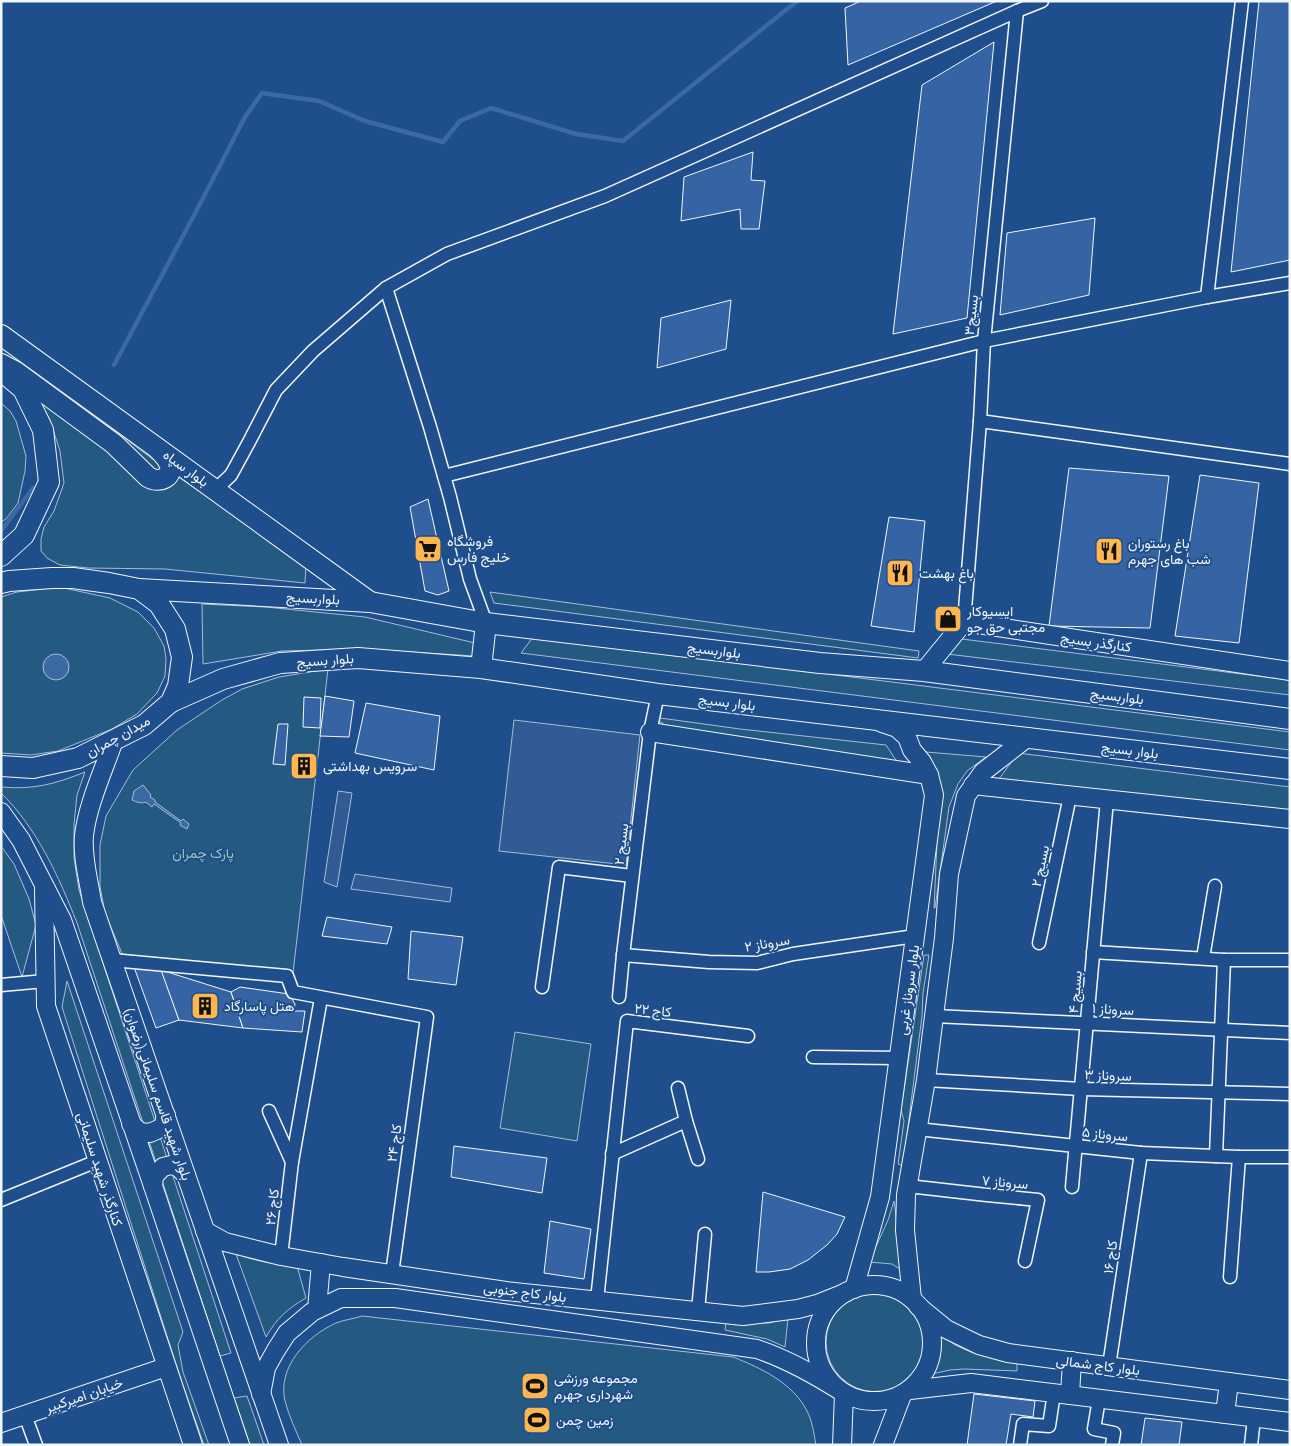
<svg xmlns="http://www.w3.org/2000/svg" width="1291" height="1446" font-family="Ubuntu,Vazirmatn,sans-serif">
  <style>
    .green { fill: #245a82; stroke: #a8bbd7 }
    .parking { fill: #305b95; stroke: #a8bbd7 }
    .water { fill: #3b69a3; stroke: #a8bbd7 }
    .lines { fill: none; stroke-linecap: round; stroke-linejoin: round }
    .stream { stroke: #3b69a3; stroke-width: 4.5 }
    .building { fill: #3563a3; stroke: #f2f6ff }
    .street-casing { stroke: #f2f6ff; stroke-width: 15 }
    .secondary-casing { stroke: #f2f6ff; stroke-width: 20 }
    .primary-casing { stroke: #f2f6ff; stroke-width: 22 }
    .street { stroke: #1f4e8c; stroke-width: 12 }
    .secondary { stroke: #1f4e8c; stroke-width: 18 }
    .primary { stroke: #1f4e8c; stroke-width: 20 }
    .labels { text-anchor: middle; stroke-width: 4; stroke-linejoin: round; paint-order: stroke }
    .street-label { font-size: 14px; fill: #f2f6ff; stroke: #1f4e8c }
    .poi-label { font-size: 14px; fill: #f2f6ff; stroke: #1f4e8c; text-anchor: start }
    .park-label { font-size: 14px; fill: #97c8a6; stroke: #1f4e8c }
  </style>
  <rect width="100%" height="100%" fill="#1f4e8c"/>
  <g class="green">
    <polygon points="1,346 154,460 306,565 305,583 165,569 88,568 60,565 47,558 41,551 41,539 44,527 54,511 64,483 60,451 50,420 33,388 1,358"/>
    <polygon points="1,403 10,411 16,421 26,456 25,471 18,503 6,519 1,522"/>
    <polygon points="52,588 64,588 110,598 138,612 154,628 164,646 166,659 165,676 157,693 137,714 112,729 58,751 31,755 1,753 1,597 17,592"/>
    <polygon points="490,592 919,651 918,658 494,603"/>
    <polygon points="202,604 266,607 365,617 475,643 474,656 364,649 282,651 203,664"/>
    <polygon points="533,637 1290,732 1290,750 521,653"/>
    <polygon points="962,639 1290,680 1290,695 947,654"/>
    <polygon points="328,669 293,973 123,956 105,913 100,886 100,845 106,816 133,770 177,730 222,700 242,689 279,677"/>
    <polygon points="653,717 740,729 886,745 905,774 688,740"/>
    <polygon points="914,751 986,757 967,771 958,784 949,807 935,908 934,908 938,820"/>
    <polygon points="1018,753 1290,787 1290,815 1184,800 999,779"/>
    <path d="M 85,772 L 77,795 L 74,824 L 74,858 L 79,890 L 231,1353 L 220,1356 L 77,923 C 59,877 37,828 1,793 L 1,787 C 34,790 55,784 85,772 Z"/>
    <polygon points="1,846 14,864 29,899 36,925 22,977 1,915"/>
    <polygon points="924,955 929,955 923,993 922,1016 903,1166 898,1164 904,1121 901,1110"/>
    <polygon points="67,981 183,1332 178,1345 183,1372 209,1445 204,1445 182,1383 62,1007"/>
    <polygon points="515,1032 591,1044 577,1141 500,1128"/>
    <polygon points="894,1201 903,1271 892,1264 869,1262 888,1220"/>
    <path d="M 236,1254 C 256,1261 276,1265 297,1266 L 306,1298 C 287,1309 277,1318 266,1337 Z"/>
    <circle cx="876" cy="1342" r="50"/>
    <path d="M 362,1316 L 733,1357 C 761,1368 793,1383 807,1411 C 812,1420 814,1434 816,1445 L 302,1445 C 296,1431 289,1416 285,1401 C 277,1367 307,1336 336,1323 C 343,1320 353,1319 362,1316 Z"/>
    <polygon points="788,1318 785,1347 767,1339 725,1330 726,1322 769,1323"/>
    <path d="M 938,1332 L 955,1345 L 971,1352 L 1017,1362 L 1017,1371 L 964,1369 L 950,1370 L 932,1374 C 940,1355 944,1353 938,1332 Z"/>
    <polygon points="247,1396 264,1445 250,1445 234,1398"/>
  </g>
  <g class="parking">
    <polygon points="514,720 640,735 626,865 499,851"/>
    <polygon points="338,791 352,793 337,887 324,882"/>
    <polygon points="355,874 452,888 450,902 351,889"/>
  </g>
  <g class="water">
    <circle cx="56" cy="667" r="13"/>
    <path d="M 143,785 L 151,795 L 150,797 L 155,800 L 155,802 L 181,821 L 183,819 L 189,824 L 187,829 L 180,825 L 181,823 L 154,804 L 152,807 L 146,802 C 141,804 137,802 132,800 L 134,791 Z"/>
  </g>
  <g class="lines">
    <g class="stream">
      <polyline points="114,365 200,204 245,117 262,93 319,101 365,121 443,142 460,121 491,108 576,134 623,141 797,1"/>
      <polyline points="1,531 33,488"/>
    </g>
  </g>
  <g class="building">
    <polygon points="861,1 997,1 848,65 845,8"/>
    <polygon points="1259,1 1290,1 1290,260 1231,272"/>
    <polygon points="994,42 967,318 893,334 922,85"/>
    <polygon points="753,152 751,180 765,181 759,229 741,229 740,209 681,221 684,177"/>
    <polygon points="1095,218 1089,295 1000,315 1007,233"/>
    <polygon points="731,300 726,349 657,368 661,318"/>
    <polygon points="1069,468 1169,476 1150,628 1049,626"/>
    <polygon points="1200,475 1259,483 1239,643 1175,636"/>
    <polygon points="428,499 449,591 438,595 425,591 410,507"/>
    <polygon points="889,517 925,521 914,632 871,626"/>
    <polygon points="325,696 354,701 349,737 320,736"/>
    <polygon points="304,697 321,698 320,728 303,727"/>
    <polygon points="366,703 440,716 434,770 355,753"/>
    <polygon points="278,724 288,724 285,765 273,764"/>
    <polygon points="296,755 313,756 311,778 294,776"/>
    <polygon points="327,917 392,927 387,944 322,936"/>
    <polygon points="411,931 463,937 456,985 408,979"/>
    <polygon points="134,967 161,969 179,1020 156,1028"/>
    <polygon points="161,970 231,992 243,1028 179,1020"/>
    <polygon points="240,987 289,994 295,1004 294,1011 305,1011 302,1032 243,1028 231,992"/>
    <polygon points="454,1146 547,1158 542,1193 451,1177"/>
    <polygon points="763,1192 845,1217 837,1234 827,1245 808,1260 790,1269 769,1272 756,1272"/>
    <polygon points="550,1221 591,1229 584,1279 544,1273"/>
    <polygon points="974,1394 1035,1401 1033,1417 1011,1414 1006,1445 967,1445"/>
    <polygon points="1145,1418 1182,1422 1179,1445 1141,1445"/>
  </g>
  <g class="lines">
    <defs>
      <g id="street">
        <polyline points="386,288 430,427 450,497 470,579 486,623"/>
        <polyline points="1207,297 1242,1"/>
        <polyline points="980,421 1290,464"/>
        <polyline points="444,476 984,341 1207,297 1290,283"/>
        <polyline points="215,490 231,475 249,442 276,390 313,351 386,288 447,254 605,196 1017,11 1042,1"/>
        <polyline points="964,622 980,421 984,341 1017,11"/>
        <polyline points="1039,943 1070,796"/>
        <polyline points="1093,952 1224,960 1290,960"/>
        <polyline points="623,955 709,962 757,963 793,954 915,936"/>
        <polyline points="1203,958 1215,886"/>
        <polyline points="112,960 287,976 293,992 427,1017 392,1274"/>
        <polyline points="1,985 45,981"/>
        <polyline points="542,987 559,867 632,876"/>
        <polyline points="619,997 623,955 650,732 658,694"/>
        <polyline points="934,1016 1290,1033"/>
        <polyline points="813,1057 899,1058"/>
        <polyline points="926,1080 1081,1089 1290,1094"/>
        <polyline points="269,1111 292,1162"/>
        <polyline points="686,1121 698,1159"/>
        <polyline points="917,1129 1141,1153 1239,1157 1290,1157"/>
        <polyline points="612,1154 686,1121 678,1088"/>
        <polyline points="1216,1156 1224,960"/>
        <polyline points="908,1186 987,1195 1038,1200 1025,1261"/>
        <polyline points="1072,1187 1107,800"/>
        <polyline points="1,1200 97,1161"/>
        <polyline points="281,1256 292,1162 321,998"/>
        <polyline points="1230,1277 1239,1157"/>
        <polyline points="597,1300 627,1021 748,1036"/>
        <polyline points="698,1311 705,1234"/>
        <polyline points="1109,1366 1141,1153"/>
        <polyline points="1099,1399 1094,1429 1114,1433 1112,1445"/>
        <polyline points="25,1415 36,1445"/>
        <polyline points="1020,1445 1023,1424 1049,1426 1054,1393"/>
        <polyline points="1251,1445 1254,1418"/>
      </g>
      <g id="secondary">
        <polyline points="924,671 964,622 1290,671"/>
        <polyline points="650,732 929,775"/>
        <path d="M 114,740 C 104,769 87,806 84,836 C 82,858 89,881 92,902 L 279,1445"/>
        <polyline points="973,785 1290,819"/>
        <polyline points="1,812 21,840 62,920 153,1186 240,1445"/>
        <polyline points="44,890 46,1006 193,1445"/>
        <polyline points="131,1124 140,1132 150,1133 161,1128 164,1124 166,1115"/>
        <polyline points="153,1186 154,1176 163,1167 171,1165 178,1167 186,1175"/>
        <polyline points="205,1231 225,1242 281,1256 343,1267 506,1291 743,1316 798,1309 817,1304 847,1292"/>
        <circle cx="874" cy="1343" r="58"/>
        <polyline points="854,1289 880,1197 934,795 929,775 922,762 912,750 907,737 897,728 882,723"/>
        <polyline points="912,1299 905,1230 906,1195 926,1080 934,1016 944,938 949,874 966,796 983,772 1028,737"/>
        <polyline points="918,1306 946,1329 979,1345 1008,1353 1290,1390"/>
        <polyline points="317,1309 321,1263"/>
        <polyline points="910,1390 971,1383 1290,1422"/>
        <path d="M 261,1394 L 266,1368 L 276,1350 L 287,1333 L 312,1312 L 341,1298 L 395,1298 L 757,1349 C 787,1359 812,1373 839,1390"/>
        <polyline points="1070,1395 1072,1361"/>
        <polyline points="1225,1414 1229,1382"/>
        <polyline points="1,1423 166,1367"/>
        <polyline points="842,1445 844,1394"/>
        <polyline points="883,1445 902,1395"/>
      </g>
      <g id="primary">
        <polyline points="1,335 370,602"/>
        <path d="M 1,364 L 16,372 L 114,444 L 148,477 C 159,484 175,477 169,463 C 167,458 162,453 158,449"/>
        <polyline points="1,556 24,535 49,482 43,430 23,389 10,378"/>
        <polyline points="1,583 9,581 52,578 73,578 109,583 139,589 159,604 175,629 182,657 178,686 171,702 144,725 78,758 33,768 1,766"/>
        <polyline points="139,589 370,602 486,623 820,663 924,671 1290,719"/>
        <polyline points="481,668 486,623"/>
        <polyline points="171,702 223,679 280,663 358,658 481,668 658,694 1290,769"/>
      </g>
    </defs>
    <use href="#street" class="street-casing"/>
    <use href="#secondary" class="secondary-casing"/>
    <use href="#primary" class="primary-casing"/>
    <use href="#street" class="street"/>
    <use href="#secondary" class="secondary"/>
    <use href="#primary" class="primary"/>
  </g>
  <defs>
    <symbol id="supermarket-square" viewBox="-11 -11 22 22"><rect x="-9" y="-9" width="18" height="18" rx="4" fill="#ffb74d" stroke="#1f4e8c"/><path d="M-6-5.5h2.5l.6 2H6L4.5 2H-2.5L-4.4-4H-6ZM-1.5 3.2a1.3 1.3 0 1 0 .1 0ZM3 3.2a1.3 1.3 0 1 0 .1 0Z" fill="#111"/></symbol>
    <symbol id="restaurant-square" viewBox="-11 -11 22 22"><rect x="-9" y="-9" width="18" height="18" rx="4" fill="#ffb74d" stroke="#1f4e8c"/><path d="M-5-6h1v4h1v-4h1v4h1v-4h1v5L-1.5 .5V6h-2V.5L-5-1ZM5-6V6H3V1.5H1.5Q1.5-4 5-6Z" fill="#111"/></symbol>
    <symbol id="shop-square" viewBox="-11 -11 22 22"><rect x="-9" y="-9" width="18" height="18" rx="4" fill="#ffb74d" stroke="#1f4e8c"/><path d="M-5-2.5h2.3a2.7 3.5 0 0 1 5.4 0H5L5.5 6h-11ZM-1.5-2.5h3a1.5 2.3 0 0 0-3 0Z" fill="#111"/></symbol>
    <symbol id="building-square" viewBox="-11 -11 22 22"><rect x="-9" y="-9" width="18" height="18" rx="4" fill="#ffb74d" stroke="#1f4e8c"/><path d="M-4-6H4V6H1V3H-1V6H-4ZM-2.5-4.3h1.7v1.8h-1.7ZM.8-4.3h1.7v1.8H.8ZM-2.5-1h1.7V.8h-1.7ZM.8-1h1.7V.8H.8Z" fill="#111"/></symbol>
    <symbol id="stadium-square" viewBox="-11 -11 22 22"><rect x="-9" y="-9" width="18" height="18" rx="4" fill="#ffb74d" stroke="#1f4e8c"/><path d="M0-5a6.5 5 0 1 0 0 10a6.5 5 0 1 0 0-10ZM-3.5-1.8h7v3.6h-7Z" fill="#111"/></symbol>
  </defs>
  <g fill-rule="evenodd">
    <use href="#supermarket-square" x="412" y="533" width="32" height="32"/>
    <use href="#restaurant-square" x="1093" y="535" width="32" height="32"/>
    <use href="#restaurant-square" x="884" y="557" width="32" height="32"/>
    <use href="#shop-square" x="932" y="603" width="32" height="32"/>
    <use href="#building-square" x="288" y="750" width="32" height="32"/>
    <use href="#building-square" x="189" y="990" width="32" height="32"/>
    <use href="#stadium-square" x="519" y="1370" width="32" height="32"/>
    <use href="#stadium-square" x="521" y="1404" width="32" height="32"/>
  </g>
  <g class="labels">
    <g class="street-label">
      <text transform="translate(971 315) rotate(-84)" y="5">بسیج۳</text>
      <text transform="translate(186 468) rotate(36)" y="5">بلوار سپاه</text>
      <text transform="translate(313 598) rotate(3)" y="5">بلواربسیج</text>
      <text transform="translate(1096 642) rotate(8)" y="5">کنارگذر بسیج</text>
      <text transform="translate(714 650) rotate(7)" y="5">بلواربسیج</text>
      <text transform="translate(325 660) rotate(-4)" y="5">بلوار بسیج</text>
      <text transform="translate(1117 696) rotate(7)" y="5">بلواربسیج</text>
      <text transform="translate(727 702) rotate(7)" y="5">بلوار بسیج</text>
      <text transform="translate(118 736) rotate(-29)" y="5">میدان چمران</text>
      <text transform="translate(1130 750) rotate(7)" y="5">بلوار بسیج</text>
      <text transform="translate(621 844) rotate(-83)" y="5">بسیج ۲</text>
      <text transform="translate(1040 866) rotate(-78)" y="5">بسیج ۲</text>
      <text transform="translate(767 943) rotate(-10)" y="5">سروناز ۲</text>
      <text transform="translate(908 990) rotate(-82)" y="5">بلوار سروناز غربی</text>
      <text transform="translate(1075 992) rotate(-85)" y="5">بسیج ۴</text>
      <text transform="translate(1113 1009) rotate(3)" y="5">سروناز ۱</text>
      <text transform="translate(653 1010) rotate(6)" y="5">کاج ۲۲</text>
      <text transform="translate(1108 1075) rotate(2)" y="5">سروناز ۳</text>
      <text transform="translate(158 1094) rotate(71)" y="5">بلوار شهید قاسم سلیمانی(رضوان)</text>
      <text transform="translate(1105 1134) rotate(6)" y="5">سروناز ۵</text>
      <text transform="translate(394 1143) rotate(-82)" y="5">کاج ۲۴</text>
      <text transform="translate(100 1169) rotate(72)" y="5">کنارگذر شهید سلیمانی</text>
      <text transform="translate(1005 1182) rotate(5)" y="5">سروناز ۷</text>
      <text transform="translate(272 1207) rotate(-84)" y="5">کاج ۲۶</text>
      <text transform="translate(1110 1257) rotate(-82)" y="5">کاج ۱۶</text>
      <text transform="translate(525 1292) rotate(7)" y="5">بلوار کاج جنوبی</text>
      <text transform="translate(1098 1365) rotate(7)" y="5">بلوار کاج شمالی</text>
      <text transform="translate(84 1395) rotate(-19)" y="5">خیابان امیرکبیر</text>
    </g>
    <g class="poi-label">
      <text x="447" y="546">فروشگاه<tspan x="447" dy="16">خلیج فارس</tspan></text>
      <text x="1128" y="548">باغ رستوران<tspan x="1128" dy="16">شب های جهرم</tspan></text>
      <text x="919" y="578">باغ بهشت</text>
      <text x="967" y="616">ایسیوکار<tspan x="967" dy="16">مجتبی حق جو</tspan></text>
      <text x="323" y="771">سرویس بهداشتی</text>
      <text x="224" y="1011">هتل پاسارگاد</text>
      <text x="554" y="1383">مجموعه ورزشی<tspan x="554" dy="16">شهرداری جهرم</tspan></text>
      <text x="556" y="1425">زمین چمن</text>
    </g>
    <g class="park-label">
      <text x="203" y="858">پارک چمران</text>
    </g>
  </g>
  <rect width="1291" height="1446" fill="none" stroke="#f2f6ff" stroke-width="5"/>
</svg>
